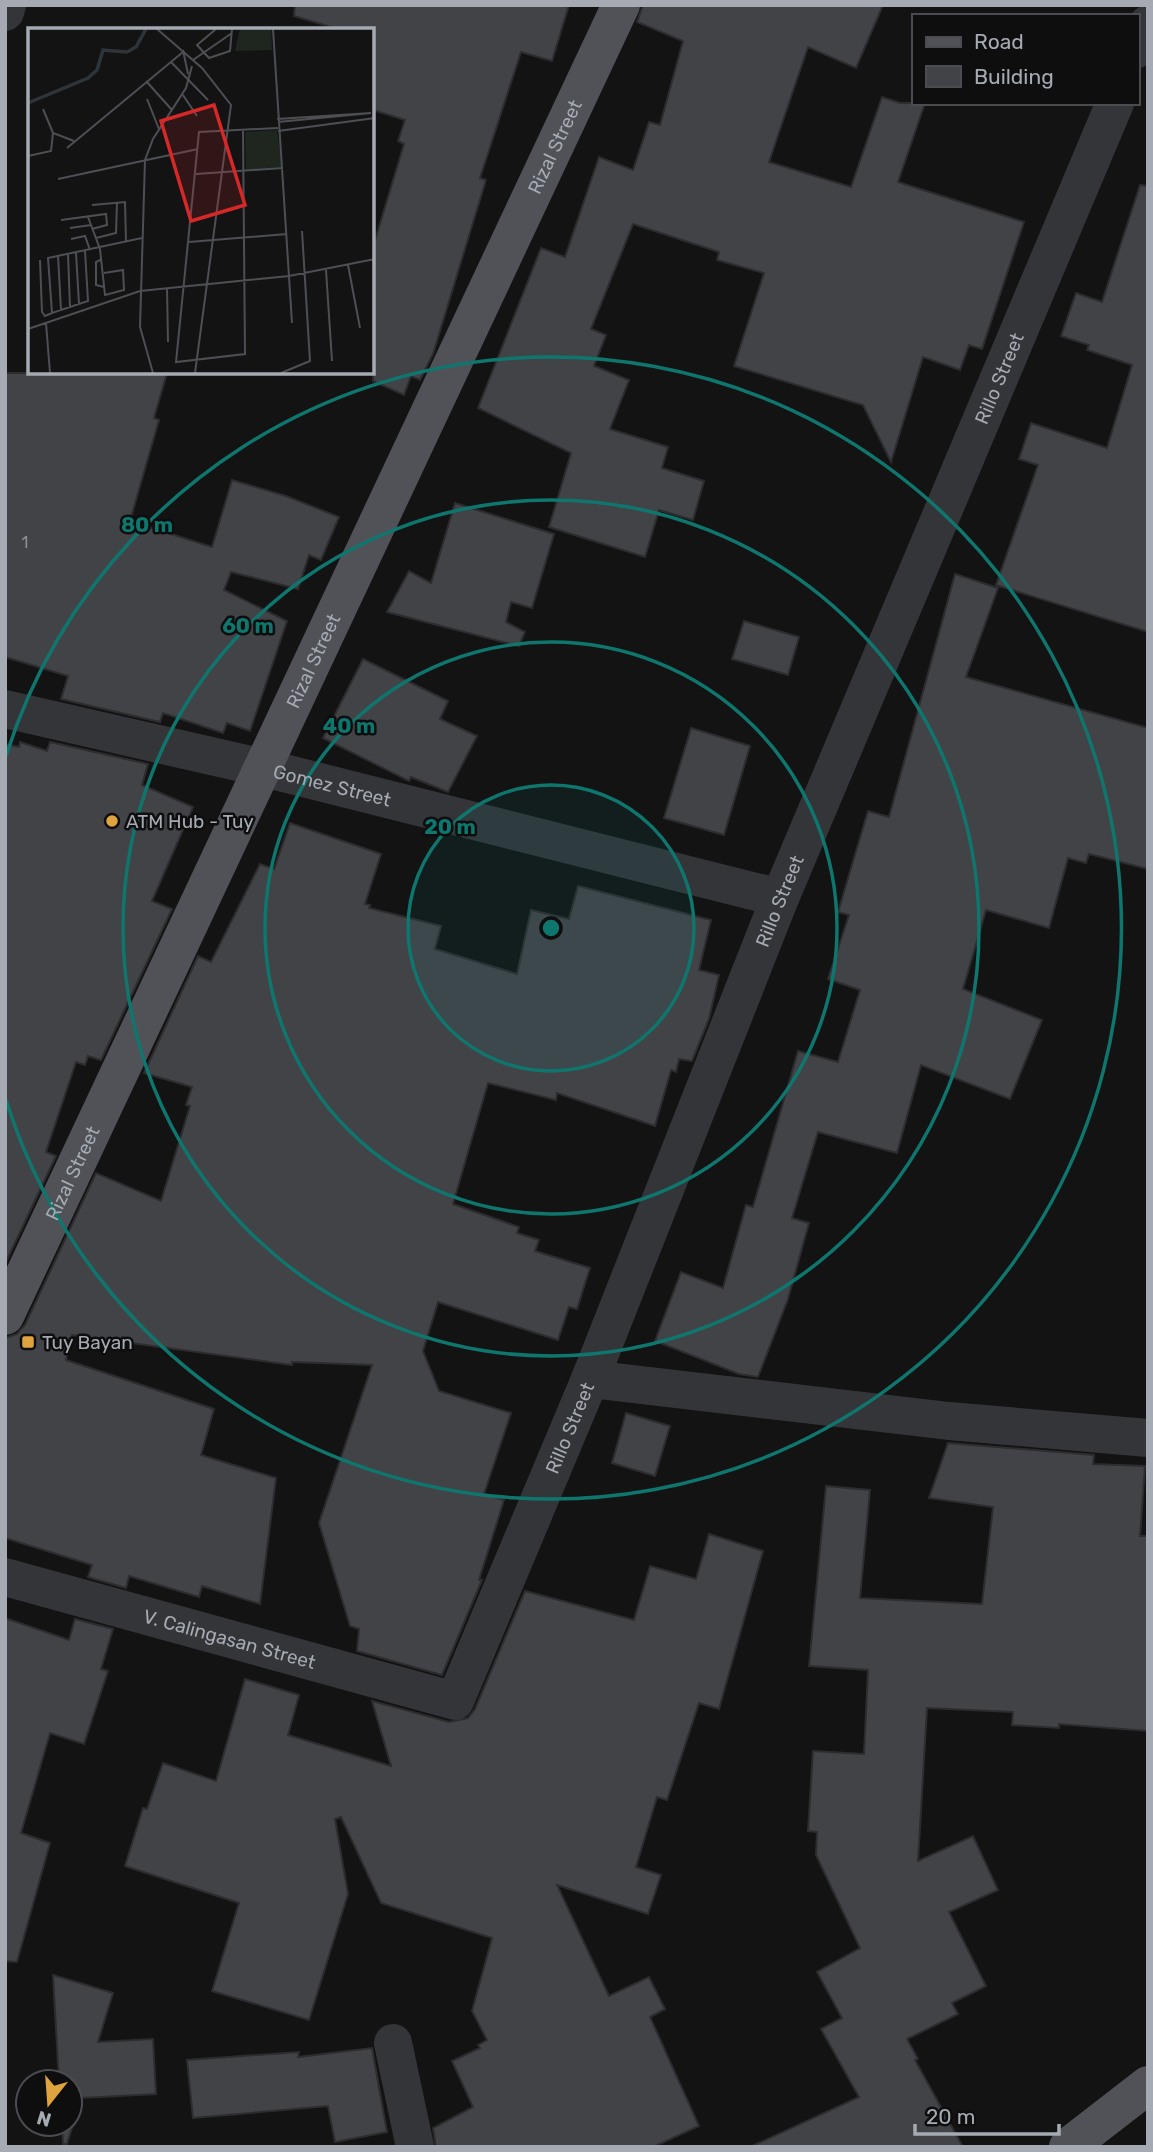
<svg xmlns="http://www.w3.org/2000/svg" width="1153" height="2152" font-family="Rubik,sans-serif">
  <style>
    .building { fill: #424347; stroke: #2d2d30; stroke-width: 2 }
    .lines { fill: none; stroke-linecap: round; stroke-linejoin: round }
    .minor { stroke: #343539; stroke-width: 38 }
    .major { stroke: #505257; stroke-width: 38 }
    .ring { fill: none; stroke: #0f766e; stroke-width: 3.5 }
    .poi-dot { fill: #e0a43f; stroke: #0e0e0f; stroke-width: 2.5 }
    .labels { text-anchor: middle; stroke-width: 5; stroke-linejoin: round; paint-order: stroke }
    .number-label { font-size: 16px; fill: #8c9098 }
    .street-label { font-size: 19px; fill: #a5aab3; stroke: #0e0e0f }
    .poi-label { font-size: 19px; fill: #a5aab3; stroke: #0e0e0f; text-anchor: start }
    .inset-river { fill: none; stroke: #2d353b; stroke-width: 3.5 }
    .inset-road { fill: none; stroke: #4d4f54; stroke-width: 2 }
    .view { fill: #d62828; fill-opacity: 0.15; stroke: #d62828; stroke-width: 3.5 }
    .inset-edge { fill: none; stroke: #a5aab3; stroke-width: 3.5 }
    .centre { fill: #0f766e; stroke: #0e0e0f; stroke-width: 3.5 }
    .ring-label { font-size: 21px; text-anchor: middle; font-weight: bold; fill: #0f766e; stroke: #0e0e0f; stroke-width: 5; stroke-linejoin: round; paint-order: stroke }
  </style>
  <rect width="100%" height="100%" fill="#131314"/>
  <g class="building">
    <polygon points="295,5 569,5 552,61 521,52 480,178 486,180 433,354 420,380 411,376 404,395 373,381 373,247 404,144 398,141 405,120 373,110 373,30 341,30 294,16"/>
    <polygon points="643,5 883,5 856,68 808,47 769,162 851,187 882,97 900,103 925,103 898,182 1024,222 982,349 969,345 960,370 923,357 891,462 863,405 734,366 764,273 717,260 719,252 633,224 591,329 606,335 594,366 629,380 610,429 668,447 662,468 704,481 693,520 659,510 645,557 549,527 571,453 478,408 541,248 565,257 599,157 633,170 649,122 660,125 683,41 637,22"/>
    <polygon points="1140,185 1148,186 1148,632 996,585 1038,465 1019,459 1031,423 1107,448 1132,365 1087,350 1089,345 1061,336 1076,293 1102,302"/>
    <polygon points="5,373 167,373 154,418 159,420 130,521 212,547 232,480 286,496 339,517 321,560 309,555 298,589 231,572 224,590 287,621 250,731 227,723 223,733 163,713 160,722 61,699 68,676 5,657"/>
    <polygon points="455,503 554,534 532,608 511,602 506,622 525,632 519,646 387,612 409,571 431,583"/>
    <polygon points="955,574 998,588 966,677 1148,728 1148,869 1089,854 1086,863 1068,858 1049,928 986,910 963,989 1042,1020 1010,1099 921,1065 897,1153 818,1132 792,1218 809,1223 788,1299 758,1377 739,1374 655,1341 681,1272 723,1288 746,1205 753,1207 798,1051 838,1062 860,990 828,979 849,915 838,912 868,811 889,817"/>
    <polygon points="744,621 799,637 788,675 732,659"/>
    <polygon points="363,659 448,701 440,719 477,736 448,792 411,777 409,781 323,738"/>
    <polygon points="691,728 750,746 724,835 664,818"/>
    <polygon points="20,742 47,751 50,742 148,764 142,785 193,807 152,901 172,909 101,1060 88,1056 85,1065 76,1062 46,1152 56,1156 5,1264 5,744 19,747"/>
    <polygon points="290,823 381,854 365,904 370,905 369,908 441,926 435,949 517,974 531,910 569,919 578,886 711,920 699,970 719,975 709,1019 692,1061 679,1059 676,1072 671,1070 655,1126 557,1093 556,1100 488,1083 453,1204 519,1227 517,1233 539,1240 535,1251 590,1268 577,1309 569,1307 558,1340 438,1302 423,1351 439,1391 511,1413 484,1494 504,1500 479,1580 482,1580 442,1675 357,1651 359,1629 350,1626 319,1523 372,1365 292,1362 292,1365 72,1335 66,1360 214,1409 201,1455 276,1478 260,1604 202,1586 199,1597 129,1576 126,1588 88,1577 92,1565 5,1538 5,1338 17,1334 25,1325 96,1173 161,1201 190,1106 186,1105 192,1087 144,1073 198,956 211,962 260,864 274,869"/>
    <polygon points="626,1413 670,1426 655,1476 612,1463"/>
    <polygon points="948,1443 1094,1455 1093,1464 1145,1466 1140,1536 1148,1536 1148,1731 1059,1724 1059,1728 1012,1725 1013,1712 927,1708 918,1861 973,1836 998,1890 949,1912 986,1986 952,2003 958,2014 907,2039 918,2059 915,2060 963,2147 750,2147 859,2097 821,2029 842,2018 817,1972 860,1948 816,1855 817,1832 808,1831 813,1751 864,1754 868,1670 809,1666 826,1486 870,1490 860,1598 982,1604 993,1507 929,1498"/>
    <polygon points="709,1534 763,1551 719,1709 699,1703 667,1800 657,1797 636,1867 661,1875 648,1914 557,1885 609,1996 649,1977 665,2009 650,2017 699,2126 653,2147 436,2147 433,2128 473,2107 452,2061 480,2048 478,2045 487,2040 472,2011 492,1938 381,1903 341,1817 335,1819 348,1894 309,2020 212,1991 239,1903 125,1866 143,1808 147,1809 163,1763 216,1781 245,1679 299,1695 288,1735 391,1766 372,1701 449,1722 468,1718 475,1709 525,1591 634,1620 650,1566 696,1579"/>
    <polygon points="5,1618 69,1640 75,1619 113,1629 101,1669 108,1671 84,1744 50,1733 21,1833 50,1843 17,1962 5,1961"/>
    <polygon points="53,1975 113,1993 98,2042 153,2039 156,2094 81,2098 67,2144 63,2144 62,2124 70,2124 70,2082 59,2082"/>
    <polygon points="372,2048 387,2132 335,2142 328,2106 193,2118 187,2060 299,2052 298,2057"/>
  </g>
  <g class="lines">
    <g class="minor">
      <polyline points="5,12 7,5"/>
      <polyline points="1137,49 1148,24"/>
      <path id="s1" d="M 5,709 L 264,768 L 780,898"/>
      <polyline points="590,1379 949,1421 1148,1438"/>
      <path id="s2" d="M 5,1577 L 455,1701 L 590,1379 L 780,898 L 1115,103"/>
      <polyline points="393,2043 415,2147"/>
    </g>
    <g class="major">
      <path id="s3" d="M 5,1316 L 621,5"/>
      <polyline points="1068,2147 1148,2085"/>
    </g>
  </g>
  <circle cx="551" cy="928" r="143" fill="#0f766e" fill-opacity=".12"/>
  <g class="ring">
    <circle cx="551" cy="928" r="143"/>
    <circle cx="551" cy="928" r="286"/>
    <circle cx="551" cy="928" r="428"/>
    <path d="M6 756A571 571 0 1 1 6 1100"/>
  </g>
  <g class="poi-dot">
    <circle cx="112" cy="821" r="7"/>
    <rect x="21" y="1335" width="14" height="14" rx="3.5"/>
  </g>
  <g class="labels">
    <g class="number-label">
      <text x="25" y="548">1</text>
    </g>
    <g class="street-label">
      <text dy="7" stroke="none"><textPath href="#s3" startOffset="1292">Rizal Street</textPath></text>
      <text dy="7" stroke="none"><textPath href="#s2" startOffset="1897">Rillo Street</textPath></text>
      <text dy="7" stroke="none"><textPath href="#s3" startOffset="724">Rizal Street</textPath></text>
      <text dy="7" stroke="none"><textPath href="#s1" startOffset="336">Gomez Street</textPath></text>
      <text dy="7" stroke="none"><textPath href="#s2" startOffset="1330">Rillo Street</textPath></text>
      <text dy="7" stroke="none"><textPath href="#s3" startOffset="158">Rizal Street</textPath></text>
      <text dy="7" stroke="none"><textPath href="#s2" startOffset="763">Rillo Street</textPath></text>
      <text dy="7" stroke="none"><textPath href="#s2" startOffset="233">V. Calingasan Street</textPath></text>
    </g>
    <g class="poi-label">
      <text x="126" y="828">ATM Hub - Tuy</text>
      <text x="42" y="1349">Tuy Bayan</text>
    </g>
  </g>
  <g transform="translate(28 28)">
    <rect width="346" height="346" fill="#131314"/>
    <path d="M 212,1 L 243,1 L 244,22 L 207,23 ZM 249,102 L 254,139 L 218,142 L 217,104 Z" fill="#1f2620"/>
    <path class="inset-river" d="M 0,75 L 60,50 L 69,42 L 75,22 L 99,24 L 108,19 L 118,1"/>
    <path class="inset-road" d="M 129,1 L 174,40 L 203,77 L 167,345M 188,1 L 169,17 L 181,30 L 202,23 L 204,1M 245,1 L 264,295M 155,22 L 160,46M 165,32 L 204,5M 143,34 L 180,72M 118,53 L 144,82M 155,67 L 169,88M 119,71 L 131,101M 15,81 L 25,105 L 46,113M 249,91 L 343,85 L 250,94M 215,103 L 217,326 L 148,334 L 171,104 L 250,100M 250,103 L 347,90M 39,120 L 155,24M 0,128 L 23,123 L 25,105M 168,146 L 255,140M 30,151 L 170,121M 64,177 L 97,174 L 98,214M 60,189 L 72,221 L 77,267 L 96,262 L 95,242 L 76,245M 33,192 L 78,186 L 79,197 L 64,201M 42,200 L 63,197M 68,210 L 88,205 L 89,174M 43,211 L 57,208 L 62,222M 161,214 L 259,206M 57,223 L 60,273 L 24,285 L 20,230 L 114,210M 48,225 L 51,276M 40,226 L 42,279M 30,228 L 33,282M 74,231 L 68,234 L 68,257 L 76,259M 12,232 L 14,284 L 17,288 L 24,285M 320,237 L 332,300M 298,242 L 304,333M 139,260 L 140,314M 18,295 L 22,345M 0,301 L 112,263 L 261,248 L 347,231M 125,345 L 112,299 L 117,132 L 125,111 L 158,60 L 164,38M 253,345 L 282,333 L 274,203"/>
    <path class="view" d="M 186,77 L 217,177 L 163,193 L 133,93 Z"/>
    <rect width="346" height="346" class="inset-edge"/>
  </g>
  <circle cx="551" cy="928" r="10" class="centre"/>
  <g class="ring-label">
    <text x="147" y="532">80 m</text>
    <text x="248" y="633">60 m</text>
    <text x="349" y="733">40 m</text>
    <text x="450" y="834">20 m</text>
  </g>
  <rect width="1153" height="2152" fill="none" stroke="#a5aab3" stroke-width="14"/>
  <rect x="912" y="14" width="228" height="91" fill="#0e0e0f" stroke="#4a4c51" stroke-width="2"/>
  <rect x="926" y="37" width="35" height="10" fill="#505257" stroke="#4a4c51" stroke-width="2"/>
  <text x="974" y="49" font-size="21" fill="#a5aab3">Road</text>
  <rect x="926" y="66" width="35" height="21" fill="#424347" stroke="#4a4c51" stroke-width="2"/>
  <text x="974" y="84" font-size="21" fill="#a5aab3">Building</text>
  <g transform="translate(49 2103) rotate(197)"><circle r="33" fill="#0e0e0f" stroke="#4a4c51" stroke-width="2"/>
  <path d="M0-5L12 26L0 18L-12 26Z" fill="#e0a43f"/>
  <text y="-10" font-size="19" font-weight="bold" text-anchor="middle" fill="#a5aab3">N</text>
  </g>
  <path d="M915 2124v10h144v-10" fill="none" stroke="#a5aab3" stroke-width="3.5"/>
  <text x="926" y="2124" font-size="21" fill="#a5aab3" stroke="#0e0e0f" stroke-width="5" paint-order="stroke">20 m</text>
</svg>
